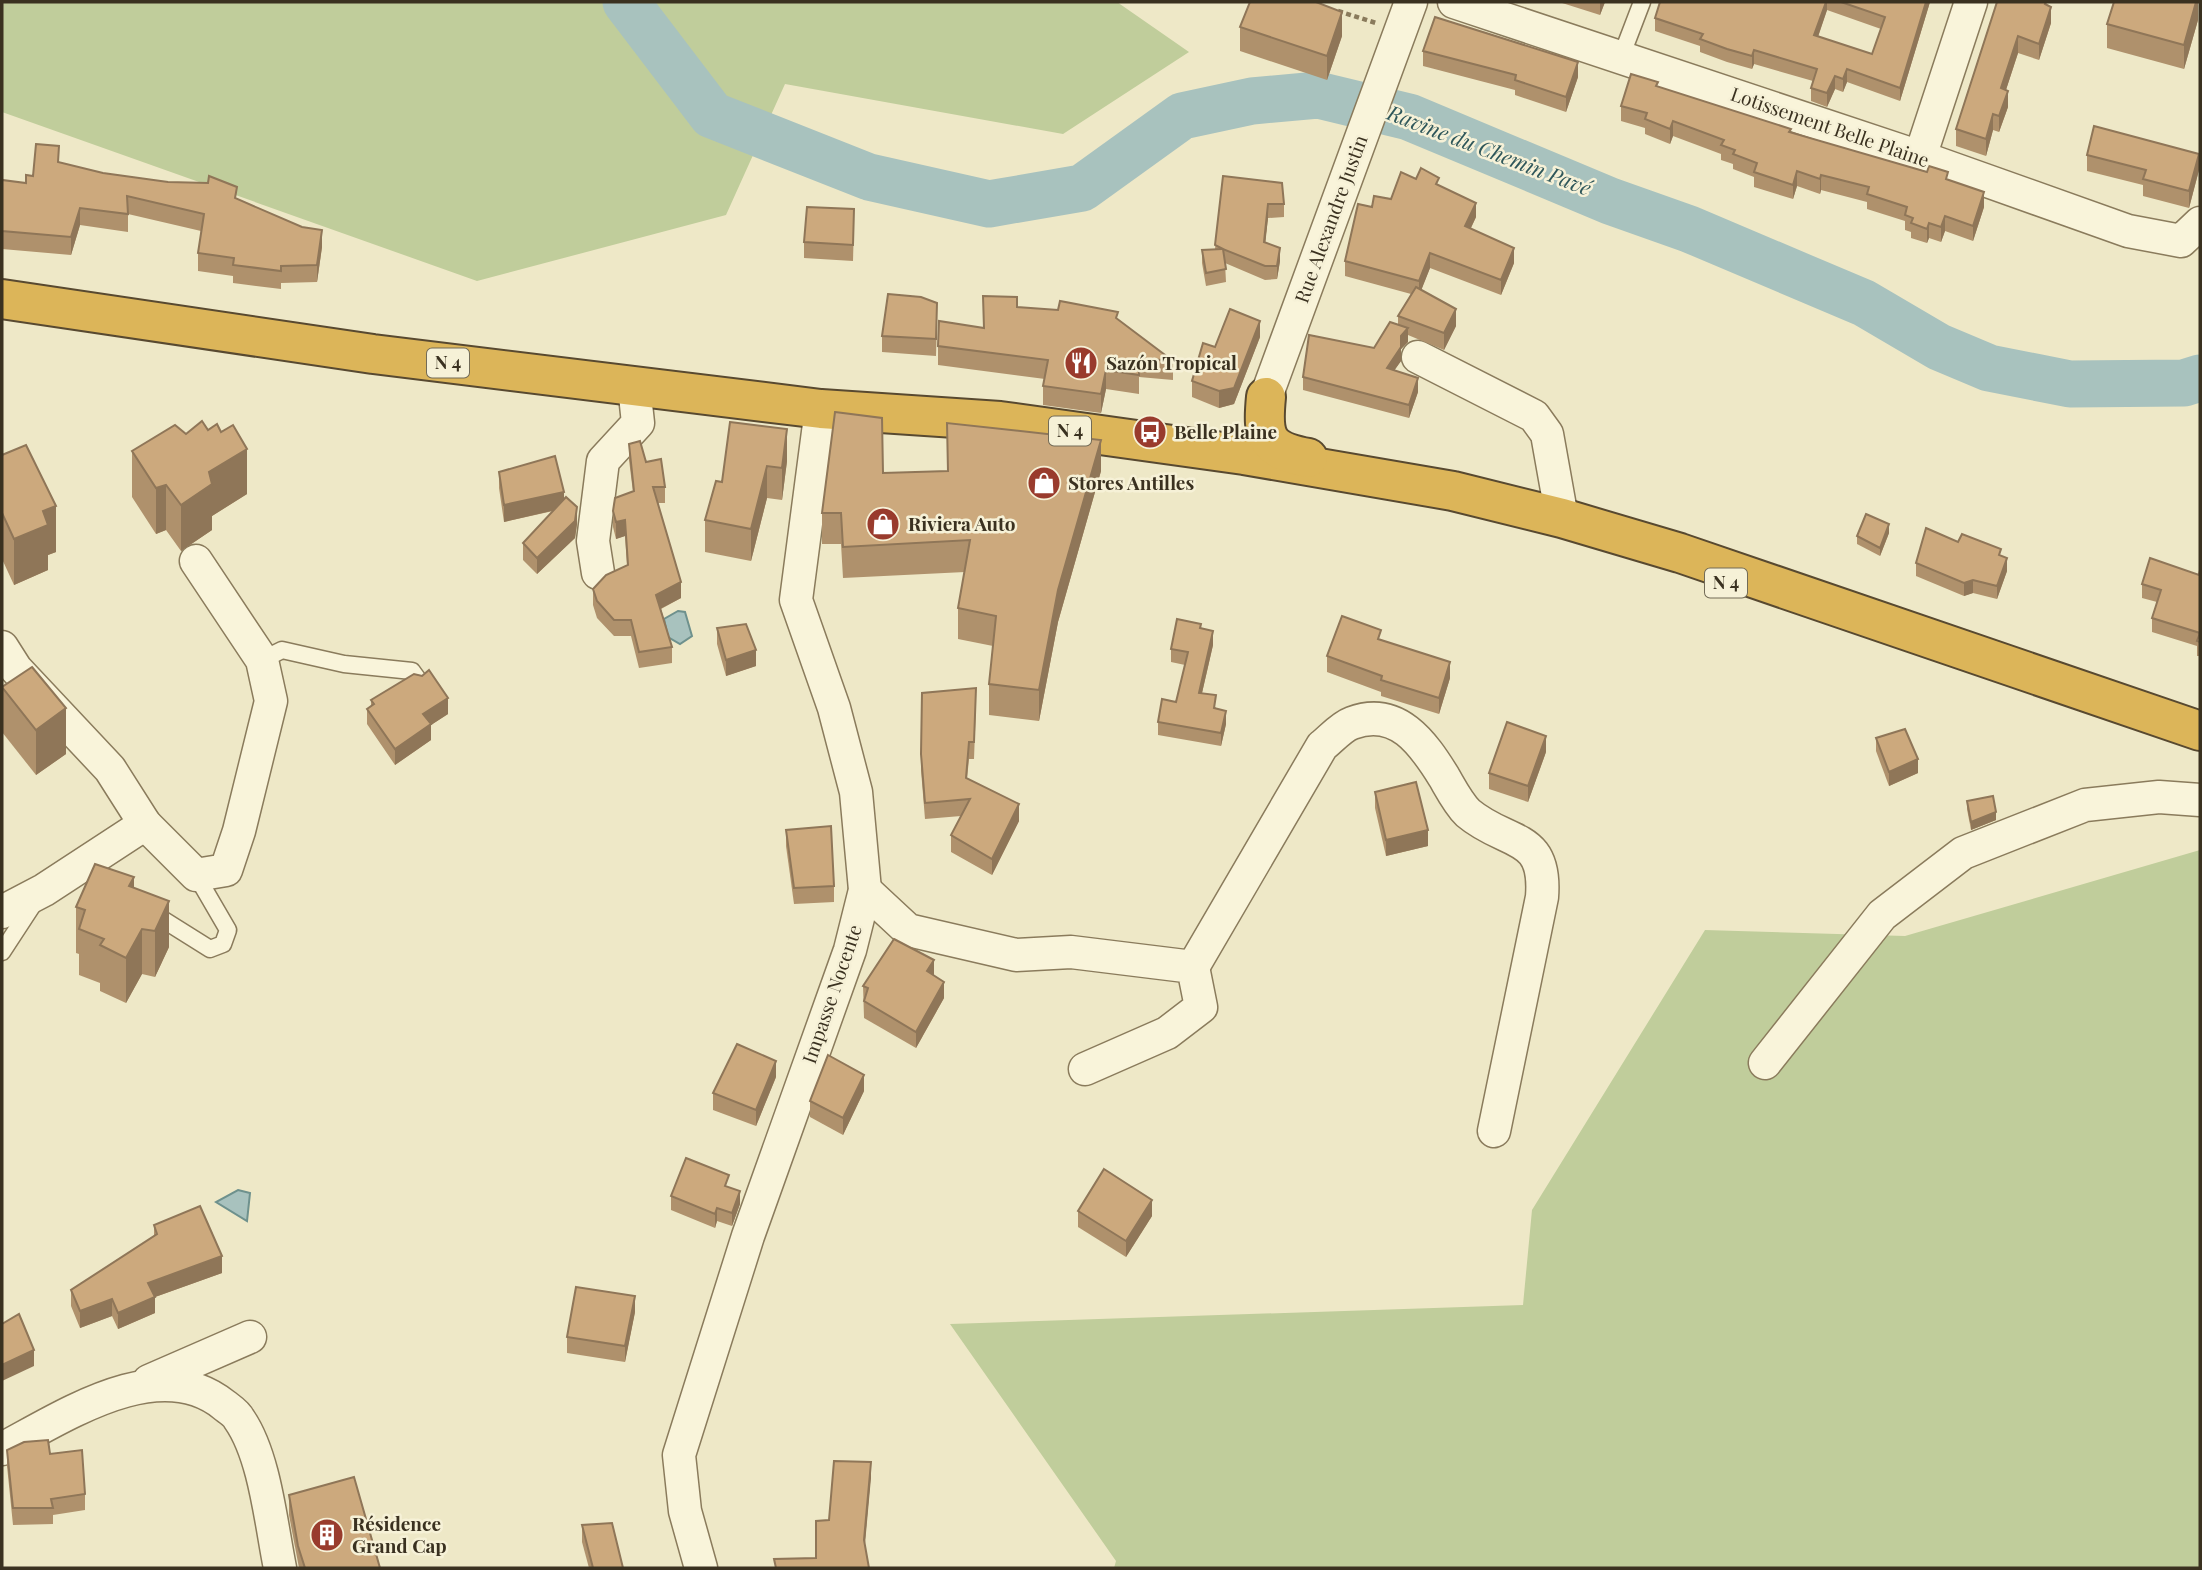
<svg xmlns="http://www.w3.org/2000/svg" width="2202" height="1570" font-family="'Playfair Display',serif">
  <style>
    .green { fill: #c0cd9b }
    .water { fill: #a8c2be; stroke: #6e918d; stroke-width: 2 }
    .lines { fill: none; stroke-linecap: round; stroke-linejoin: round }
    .river { stroke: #a8c2be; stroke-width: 47 }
    .lane-casing { stroke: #8a7b5c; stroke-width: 19 }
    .street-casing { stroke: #8a7b5c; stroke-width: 35 }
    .highway-casing { stroke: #584930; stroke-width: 42 }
    .path { stroke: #8a7b5c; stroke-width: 4.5; stroke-dasharray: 5 3.5; stroke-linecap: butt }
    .lane { stroke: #f9f4da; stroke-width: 16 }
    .street { stroke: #f9f4da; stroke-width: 32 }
    .highway { stroke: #dcb559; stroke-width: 38 }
    .wall { fill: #af916c; fill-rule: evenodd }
    .shaded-wall { fill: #8f7658 }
    .building { fill: #cca97d; stroke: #8f7658; stroke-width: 2 }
    .labels { text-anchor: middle; stroke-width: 5; stroke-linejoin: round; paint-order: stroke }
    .shield { fill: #f6f1d7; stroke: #726b57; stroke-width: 2 }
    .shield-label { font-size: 18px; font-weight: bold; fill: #3a3120 }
    .street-label { font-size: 19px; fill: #3a3120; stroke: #f6f1d7 }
    .poi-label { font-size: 19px; font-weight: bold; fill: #3a3120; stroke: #f6f1d7; text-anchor: start }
    .water-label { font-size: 21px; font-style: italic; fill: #2f575a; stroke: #f6f1d7 }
  </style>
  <rect width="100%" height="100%" fill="#eee8c7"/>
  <g class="green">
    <polygon points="2,2 1117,2 1189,52 1063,134 785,84 726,215 477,281 2,112"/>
    <polygon points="2200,850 2200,1568 1114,1568 1116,1561 950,1324 1523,1305 1532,1210 1705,930 1905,936"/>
  </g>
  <g class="water">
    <polygon points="678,611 685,612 692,636 680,644 668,637 664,619"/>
    <polygon points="238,1190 250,1193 247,1221 216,1202"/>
  </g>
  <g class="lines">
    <polyline class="river" points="626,2 712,115 869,177 989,204 1082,188 1182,116 1252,101 1318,95 1409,117 1610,201 1689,229 1864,303 1939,347 1989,368 2070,384 2184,383 2200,378"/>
    <defs>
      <g id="lane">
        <polyline points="1621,57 1642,2"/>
        <polyline points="262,660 282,650 344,664 412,671 420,682"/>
        <polyline points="151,912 210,949 223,944 228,930 196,875"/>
        <polyline points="2,952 36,900"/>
      </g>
      <g id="street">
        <polyline points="1454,2 1920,157 2128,231 2181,241 2200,223"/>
        <polyline points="1920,157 1971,2"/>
        <polyline points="1418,357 1534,416 1547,434 1562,518"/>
        <polyline points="1266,397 1411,2"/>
        <polyline points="598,573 593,541 603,461 638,423 634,386"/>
        <polyline points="2,647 16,669 110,769 145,824 196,875 226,870 239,831 271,701 262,660 196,561"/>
        <polyline points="865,890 908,930 1016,955 1071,952 1193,967 1201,1007 1167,1033 1085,1069"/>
        <polyline points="2,912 44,890 145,824"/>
        <path d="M 1193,967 L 1322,746 C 1331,739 1341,727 1352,723 C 1397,706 1423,743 1444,777 C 1451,789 1458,803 1468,813 C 1507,846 1547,832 1542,897 L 1494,1131"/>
        <polyline points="1765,1063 1882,915 1963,853 2085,805 2159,797 2200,800"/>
        <polyline points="149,1381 250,1337"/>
        <path d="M 2,1449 C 63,1417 159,1352 224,1405 C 229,1409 236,1413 239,1419 C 265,1456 271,1524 280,1568"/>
        <polyline points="701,1568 685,1511 679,1455 748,1236 850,950 865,890 856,792 834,708 796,600 821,409"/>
      </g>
      <g id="highway">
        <polyline points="2,299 373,354 821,409 1000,421 1244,455 1453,491 1562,518 1680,553 2200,731"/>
        <path d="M 1266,397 C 1262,438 1266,450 1308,458"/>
      </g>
    </defs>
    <use href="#lane" class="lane-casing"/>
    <use href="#street" class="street-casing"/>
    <use href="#highway" class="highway-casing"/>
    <polyline class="path" points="1338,11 1376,23"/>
    <use href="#lane" class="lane"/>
    <use href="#street" class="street"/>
    <use href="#highway" class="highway"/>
  </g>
  <g class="wall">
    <polygon points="1559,2 1605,2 1600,15"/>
    <path d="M 1660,2 L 1930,2 L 1900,101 L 1847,82 L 1843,92 L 1835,89 L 1827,107 L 1811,101 L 1811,88 L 1813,81 L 1754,64 L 1752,69 L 1727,62 L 1700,52 L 1700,46 L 1655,31 L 1655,18 ZM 1827,10 L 1881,29 L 1872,54 L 1818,37 Z"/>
    <polygon points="1997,2 2050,6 2051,23 2039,60 2018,53 2006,90 2008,107 1999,132 1993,130 1986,156 1956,146 1956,129"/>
    <polygon points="2198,2 2198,20 2184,69 2107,48 2107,24"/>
    <polygon points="1240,27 1342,36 1327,80 1240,51"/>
    <polygon points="1423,51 1578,77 1566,112 1515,95 1515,90 1423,66"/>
    <polygon points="1658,87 1791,133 1948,180 1984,207 1973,241 1945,231 1941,242 1929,238 1927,243 1911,238 1911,232 1905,230 1905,221 1867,209 1867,202 1821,190 1820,194 1797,186 1793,199 1754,187 1754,177 1733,169 1733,164 1721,160 1721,154 1673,136 1670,144 1645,134 1645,128 1621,121 1621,106"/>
    <polygon points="2087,155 2199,170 2189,208 2143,196 2143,185 2087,171"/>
    <polygon points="59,163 103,173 237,199 322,247 317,282 281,283 281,289 233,283 233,276 198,271 198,253 201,231 128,214 128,232 80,225 71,255 2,249 2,180 26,183 33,176"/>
    <polygon points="1223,176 1284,204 1284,217 1268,218 1265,243 1280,261 1277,279 1265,280 1225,263 1226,282 1206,286 1202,263 1202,250 1215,249"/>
    <polygon points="1416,179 1439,186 1476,217 1471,228 1514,263 1501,295 1430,268 1421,290 1456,326 1444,350 1408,335 1408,342 1401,349 1401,361 1394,370 1418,392 1409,418 1303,390 1303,377 1374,348 1398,325 1398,316 1411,294 1345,276 1345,261 1372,207 1391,199"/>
    <polygon points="854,225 853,261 804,258 804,242"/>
    <polygon points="983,296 1017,308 1118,319 1173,361 1173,380 1139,377 1139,394 1106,389 1101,413 1043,405 1043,386 1045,379 938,365 938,346 984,328"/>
    <polygon points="937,319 936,356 882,352 882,336"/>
    <polygon points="1260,337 1234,404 1219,408 1192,397 1192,381 1215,347"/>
    <polygon points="730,422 787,461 782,500 767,498 751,561 705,552 705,520 722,482"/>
    <polygon points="629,444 646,462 665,487 665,503 658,503 681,598 661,609 672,647 672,663 639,668 631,636 614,636 597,618 593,605 593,589 627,565 625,536 616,539 613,527 613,511 633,492 629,460"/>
    <polygon points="132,451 247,494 212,516 212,530 181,551 166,530 156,534 132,497"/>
    <polygon points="2,455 56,552 48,555 48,570 14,585 2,559"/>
    <polygon points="1101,471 1058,622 1039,721 989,715 989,684 993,646 958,639 958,608 965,572 843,578 841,544 822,544 822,513 883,473"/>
    <polygon points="499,472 564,499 577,524 575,538 537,574 523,560 523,543 553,511 504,522 499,488"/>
    <polygon points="1889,533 1880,556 1857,544 1857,536"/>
    <polygon points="1958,542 2001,556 2007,571 1997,599 1973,593 1964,596 1916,576 1916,563"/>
    <polygon points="2200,570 2200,656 2197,656 2197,646 2152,632 2152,618 2157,602 2142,598 2142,584 2199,575"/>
    <polygon points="717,628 756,666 726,676 717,644"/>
    <polygon points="1201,629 1213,645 1202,693 1216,708 1226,724 1221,746 1158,735 1158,722 1176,702 1185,665 1171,662 1171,649"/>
    <polygon points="1381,640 1450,678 1439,714 1381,696 1381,692 1327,672 1327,656"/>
    <polygon points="2,687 66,754 36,775 2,732"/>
    <polygon points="922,693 976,704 974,759 969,759 967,779 1019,821 992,875 951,852 951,835 961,816 925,819 921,770"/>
    <polygon points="371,700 448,714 431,725 431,740 395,765 367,724 367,709 371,706"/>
    <polygon points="1876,738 1918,773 1889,786 1876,751"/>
    <polygon points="1546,752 1528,802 1489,789 1489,773"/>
    <polygon points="1375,792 1428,846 1386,856 1375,808"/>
    <polygon points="1967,801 1996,820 1971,830 1967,809"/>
    <polygon points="786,830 834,886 834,902 794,904 786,846"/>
    <polygon points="134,888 169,947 155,977 142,974 126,1003 100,991 100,983 79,975 79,954 76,953 76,907"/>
    <polygon points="863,986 944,998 916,1048 864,1018"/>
    <polygon points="776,1077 756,1126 713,1110 713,1093"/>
    <polygon points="864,1091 843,1135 810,1117 810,1101"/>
    <polygon points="729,1187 740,1204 732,1226 717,1221 715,1228 671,1210 671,1196"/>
    <polygon points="1078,1211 1152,1216 1126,1257 1078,1227"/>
    <polygon points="154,1225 222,1273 155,1297 155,1313 118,1329 112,1316 80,1328 71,1306 71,1290 154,1236"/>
    <polygon points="635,1312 625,1362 567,1353 567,1337"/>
    <polygon points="7,1450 50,1454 85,1494 85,1510 53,1515 53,1524 13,1525 7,1466"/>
    <polygon points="289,1495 380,1568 299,1568 289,1515"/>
    <polygon points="582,1525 623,1568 589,1568 582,1542"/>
  </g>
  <g class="shaded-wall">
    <polygon points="1600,2 1605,2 1600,15"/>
    <polygon points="1826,2 1827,2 1827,10 1814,48 1814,35"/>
    <polygon points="1926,2 1930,2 1900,101 1900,88"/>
    <polygon points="2196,2 2198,2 2198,20 2184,69 2184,45"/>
    <polygon points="2051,7 2051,23 2039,60 2039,44"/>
    <polygon points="1342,12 1342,36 1327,80 1327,56"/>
    <polygon points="2018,36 2018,53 2001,105 2001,88"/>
    <polygon points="1754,50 1754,64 1752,69 1752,56"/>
    <polygon points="1578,62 1578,77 1566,112 1566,97"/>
    <polygon points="1847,69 1847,82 1843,92 1843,79"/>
    <polygon points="1835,76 1835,89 1827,107 1827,93"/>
    <polygon points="2008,91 2008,107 1999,132 1999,116"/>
    <polygon points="1993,114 1993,130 1986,156 1986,139"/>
    <polygon points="1673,121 1673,136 1670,144 1670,129"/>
    <polygon points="2199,154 2199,170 2189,208 2189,191"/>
    <polygon points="1797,171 1797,186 1793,199 1793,185"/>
    <polygon points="1821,175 1821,190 1820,194 1820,179"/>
    <polygon points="1984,192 1984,207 1973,241 1973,226"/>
    <polygon points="1476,203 1476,217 1465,240 1465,226"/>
    <polygon points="1268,204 1268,218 1264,255 1264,242"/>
    <polygon points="80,208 80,225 71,255 71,237"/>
    <polygon points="1945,216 1945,231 1941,242 1941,227"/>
    <polygon points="1929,223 1929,238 1927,243 1927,229"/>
    <polygon points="322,230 322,247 317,282 317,265"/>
    <polygon points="1280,248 1280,261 1277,279 1277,266"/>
    <polygon points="1514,248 1514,263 1501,295 1501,280"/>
    <polygon points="1430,253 1430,268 1419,296 1419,281"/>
    <polygon points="1456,309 1456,326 1444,350 1444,333"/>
    <polygon points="1260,321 1260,337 1234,404 1219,408 1219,391"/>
    <polygon points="1408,328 1408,342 1401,349 1401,361 1387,381 1387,368 1401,336"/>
    <polygon points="1106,370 1106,389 1101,413 1101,394"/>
    <polygon points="1418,378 1418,392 1409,418 1409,405"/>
    <polygon points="787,429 787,461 782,500 782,468"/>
    <polygon points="1101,440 1101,471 1058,622 1039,721 1039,690 1058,590"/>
    <polygon points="247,449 247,494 212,516 212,530 181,551 181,505 209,472"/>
    <polygon points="767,466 767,498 751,561 751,529"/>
    <polygon points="166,485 166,530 156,534 156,488"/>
    <polygon points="564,492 564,508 504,522 504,505"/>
    <polygon points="56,506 56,552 48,555 48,570 14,585 14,539 43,511"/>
    <polygon points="577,507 577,524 575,538 537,574 537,558"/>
    <polygon points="625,520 625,536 616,539 616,522"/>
    <polygon points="1889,524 1889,533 1880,556 1880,548"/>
    <polygon points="2007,558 2007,571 1997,599 1997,586"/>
    <polygon points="1973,580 1973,593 1964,596 1964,583"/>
    <polygon points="681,582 681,598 656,611 656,595"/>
    <polygon points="1213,631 1213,645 1199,706 1199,693"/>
    <polygon points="756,650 756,666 726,676 726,660"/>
    <polygon points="1450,662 1450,678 1439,714 1439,698"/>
    <polygon points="448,698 448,714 431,725 431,740 395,765 395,749 423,714"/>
    <polygon points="66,708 66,754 36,775 36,730"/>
    <polygon points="1226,711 1226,724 1221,746 1221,733"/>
    <polygon points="1546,736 1546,752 1528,802 1528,786"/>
    <polygon points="1918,759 1918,773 1889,786 1889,772"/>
    <polygon points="1019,804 1019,821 992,875 992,859"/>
    <polygon points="1996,812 1996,820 1971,830 1971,822"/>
    <polygon points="1428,830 1428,846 1386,856 1386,840"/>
    <polygon points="134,877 134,923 129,886"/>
    <polygon points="169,901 169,947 155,977 155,931"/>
    <polygon points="142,929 142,974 126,1003 126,958"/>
    <polygon points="934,960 934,976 927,971"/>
    <polygon points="944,982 944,998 916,1048 916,1032"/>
    <polygon points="776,1061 776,1077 756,1126 756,1110"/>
    <polygon points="864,1075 864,1091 843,1135 843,1118"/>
    <polygon points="740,1191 740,1204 732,1226 732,1213"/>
    <polygon points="1152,1200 1152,1216 1126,1257 1126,1241"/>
    <polygon points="717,1208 717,1221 715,1228 715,1214"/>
    <polygon points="222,1256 222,1273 155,1297 155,1313 118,1329 118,1313 148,1283"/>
    <polygon points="635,1296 635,1312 625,1362 625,1346"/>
    <polygon points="112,1299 112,1316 80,1328 80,1311"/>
    <polygon points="34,1350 34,1366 2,1381 2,1365"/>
    <polygon points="871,1462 871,1478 864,1555 864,1540"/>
  </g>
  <g class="building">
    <polygon points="1250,2 1316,2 1342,12 1327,56 1240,27"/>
    <polygon points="1660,2 1826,2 1814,35 1872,54 1885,17 1841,2 1926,2 1900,88 1847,69 1843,79 1835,76 1827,93 1811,88 1817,69 1754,50 1752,56 1727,49 1700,39 1703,34 1655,18"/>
    <polygon points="1997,2 2046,2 2045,4 2051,7 2039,44 2018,36 2001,88 2008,91 1999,116 1993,114 1986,139 1956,129"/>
    <polygon points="2114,2 2196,2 2184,45 2107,24"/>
    <polygon points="1435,17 1578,62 1566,97 1515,80 1516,75 1423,51"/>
    <polygon points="1631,74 1658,82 1656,86 1791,129 1789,132 1927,172 1929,166 1948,172 1946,179 1984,192 1973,226 1945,216 1941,227 1929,223 1927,229 1911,223 1913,218 1905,215 1907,207 1867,194 1869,187 1821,175 1820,179 1797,171 1793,185 1754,172 1757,163 1733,154 1735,150 1721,145 1724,140 1673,121 1670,129 1645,119 1647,113 1621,106"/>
    <polygon points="2094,126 2199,154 2189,191 2143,179 2146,170 2087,155"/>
    <polygon points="36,144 59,146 58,162 103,173 168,182 208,183 209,176 237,187 235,198 302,227 322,230 317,265 281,266 281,271 233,265 234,258 198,253 204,214 127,196 128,214 80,208 71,237 2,231 2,180 26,183 26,175 33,176"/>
    <polygon points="1421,168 1439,178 1436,184 1476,203 1465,226 1514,248 1501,280 1430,253 1419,281 1345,261 1358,204 1372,207 1374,196 1391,199 1401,172 1416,179"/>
    <polygon points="1223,176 1282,183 1284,204 1268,204 1264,242 1280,248 1277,266 1265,266 1223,249 1226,269 1206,273 1202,250 1223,249 1215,245"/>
    <polygon points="807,207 854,209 853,245 804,242"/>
    <polygon points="1416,287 1456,309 1444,333 1398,316"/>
    <polygon points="888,294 921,297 937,303 936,339 882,336"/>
    <polygon points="983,296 1017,297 1017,307 1058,310 1060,301 1118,312 1116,318 1173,361 1139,358 1139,375 1106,370 1101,394 1043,386 1048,360 938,346 939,321 984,328"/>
    <polygon points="1230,309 1260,321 1234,388 1219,391 1192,381 1203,343 1215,347"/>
    <polygon points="1390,322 1408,328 1401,336 1401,347 1387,368 1418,378 1409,405 1303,377 1309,335 1374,348"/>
    <polygon points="835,412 882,418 883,473 948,471 947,423 1101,440 1058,590 1039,690 989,684 996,616 958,608 970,540 843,547 841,513 822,513"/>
    <polygon points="202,421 208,430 217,424 221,432 233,425 247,449 209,472 212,484 181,505 166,485 156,488 132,451 175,425 186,434"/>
    <polygon points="730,422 787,429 782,468 767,466 751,529 705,520 716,481 722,482"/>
    <polygon points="640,441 646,462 661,459 665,487 653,487 681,582 656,595 672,647 639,652 631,620 614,620 597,601 593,589 606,575 628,565 625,520 616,522 613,511 615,498 634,491 629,444"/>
    <polygon points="26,445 56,506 43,511 48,525 14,539 2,513 2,455"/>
    <polygon points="555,456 564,492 504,505 499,472"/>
    <polygon points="566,497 577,507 575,521 537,558 523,543"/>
    <polygon points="1866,514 1889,524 1880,548 1857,536"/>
    <polygon points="1926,528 1958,542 1962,534 2001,549 1999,555 2007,558 1997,586 1973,580 1964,583 1916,563"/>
    <polygon points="2150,558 2199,575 2200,570 2200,642 2197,641 2200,633 2152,618 2161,590 2142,584"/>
    <polygon points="1342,616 1381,630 1378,639 1450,662 1439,698 1381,680 1382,676 1327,656"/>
    <polygon points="1177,619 1201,624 1200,628 1213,631 1199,693 1216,695 1214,708 1226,711 1221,733 1158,722 1162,699 1176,702 1188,652 1171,649"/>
    <polygon points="746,624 756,650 726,660 717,628"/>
    <polygon points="32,667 66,708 36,730 2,687"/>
    <polygon points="429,670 448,698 423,714 431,724 395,749 367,709 374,704 371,700 414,674 422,676"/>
    <polygon points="976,688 974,742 969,742 966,778 1019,804 992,859 951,835 970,799 925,803 921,754 922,693"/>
    <polygon points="1507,722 1546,736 1528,786 1489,773"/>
    <polygon points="1905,729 1918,759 1889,772 1876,738"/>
    <polygon points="1416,782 1428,830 1386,840 1375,792"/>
    <polygon points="1993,796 1996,812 1971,822 1967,801"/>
    <polygon points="831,826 834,886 794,888 786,830"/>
    <polygon points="95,864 134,877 129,886 169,901 155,931 142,929 126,958 100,945 104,939 79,929 85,910 76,907"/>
    <polygon points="894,939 934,960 927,971 944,982 916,1032 864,1001 868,988 863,986"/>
    <polygon points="737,1044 776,1061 756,1110 713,1093"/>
    <polygon points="828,1055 864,1075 843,1118 810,1101"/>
    <polygon points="686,1158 729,1175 725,1186 740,1191 732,1213 717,1208 715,1214 671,1196"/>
    <polygon points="1104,1169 1152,1200 1126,1241 1078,1211"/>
    <polygon points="200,1206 222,1256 148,1283 155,1297 118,1313 112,1299 80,1311 71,1290 157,1234 154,1225"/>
    <polygon points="576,1287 635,1296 625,1346 567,1337"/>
    <polygon points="19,1314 34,1350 2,1365 2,1324"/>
    <polygon points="48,1440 50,1454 82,1450 85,1494 51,1499 53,1508 13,1508 7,1450 24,1442"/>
    <polygon points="834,1461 871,1462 864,1540 869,1568 770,1568 776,1568 774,1559 816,1558 816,1521 829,1520"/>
    <polygon points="354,1477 380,1568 305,1568 298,1546 289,1495"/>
    <polygon points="612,1523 623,1568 593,1568 582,1525"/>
  </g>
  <defs>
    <symbol id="restaurant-disc" viewBox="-11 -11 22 22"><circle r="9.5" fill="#993b2d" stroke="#f6f1d7"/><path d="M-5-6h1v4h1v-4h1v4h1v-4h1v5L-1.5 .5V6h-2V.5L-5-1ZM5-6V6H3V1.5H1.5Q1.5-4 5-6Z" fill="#fff"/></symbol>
    <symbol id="bus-disc" viewBox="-11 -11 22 22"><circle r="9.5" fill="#993b2d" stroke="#f6f1d7"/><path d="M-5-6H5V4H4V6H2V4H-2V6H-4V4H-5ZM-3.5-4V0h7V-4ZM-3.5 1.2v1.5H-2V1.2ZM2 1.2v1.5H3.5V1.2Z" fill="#fff"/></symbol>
    <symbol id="shop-disc" viewBox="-11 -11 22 22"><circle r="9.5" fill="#993b2d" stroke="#f6f1d7"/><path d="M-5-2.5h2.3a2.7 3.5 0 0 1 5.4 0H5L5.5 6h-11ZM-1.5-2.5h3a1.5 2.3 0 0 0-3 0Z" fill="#fff"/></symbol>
    <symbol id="building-disc" viewBox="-11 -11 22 22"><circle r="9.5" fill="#993b2d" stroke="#f6f1d7"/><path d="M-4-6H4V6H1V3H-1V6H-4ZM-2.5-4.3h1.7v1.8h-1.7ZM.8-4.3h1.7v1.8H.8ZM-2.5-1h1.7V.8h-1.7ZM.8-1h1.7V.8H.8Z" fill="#fff"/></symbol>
  </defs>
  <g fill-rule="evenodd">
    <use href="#restaurant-disc" x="1062" y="344" width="38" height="38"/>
    <use href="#bus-disc" x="1131" y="413" width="38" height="38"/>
    <use href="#shop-disc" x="1025" y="464" width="38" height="38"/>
    <use href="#shop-disc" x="864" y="505" width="38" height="38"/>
    <use href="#building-disc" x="308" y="1516" width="38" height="38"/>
  </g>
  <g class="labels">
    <g class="shield">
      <rect x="427" y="348.5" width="42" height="29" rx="5"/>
      <rect x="1049" y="416.5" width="42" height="29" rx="5"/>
      <rect x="1705" y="568.5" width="42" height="29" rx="5"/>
    </g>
    <g class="shield-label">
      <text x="448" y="369">N 4</text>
      <text x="1070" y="437">N 4</text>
      <text x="1726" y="589">N 4</text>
    </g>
    <g class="street-label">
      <text transform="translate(1830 127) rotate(19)" y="7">Lotissement Belle Plaine</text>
      <text transform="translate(1331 219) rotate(-70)" y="7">Rue Alexandre Justin</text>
      <text transform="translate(832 994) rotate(-71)" y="7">Impasse Nocente</text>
    </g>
    <g class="poi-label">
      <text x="1106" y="370">Sazón Tropical</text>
      <text x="1174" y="439">Belle Plaine</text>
      <text x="1068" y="490">Stores Antilles</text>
      <text x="908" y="531">Riviera Auto</text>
      <text x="352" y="1531">Résidence<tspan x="352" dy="22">Grand Cap</tspan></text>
    </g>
    <g class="water-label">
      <text transform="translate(1489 151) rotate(21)" y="7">Ravine du Chemin Pavé</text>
    </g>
  </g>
  <rect width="2202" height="1570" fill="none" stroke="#3a3120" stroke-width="7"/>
</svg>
